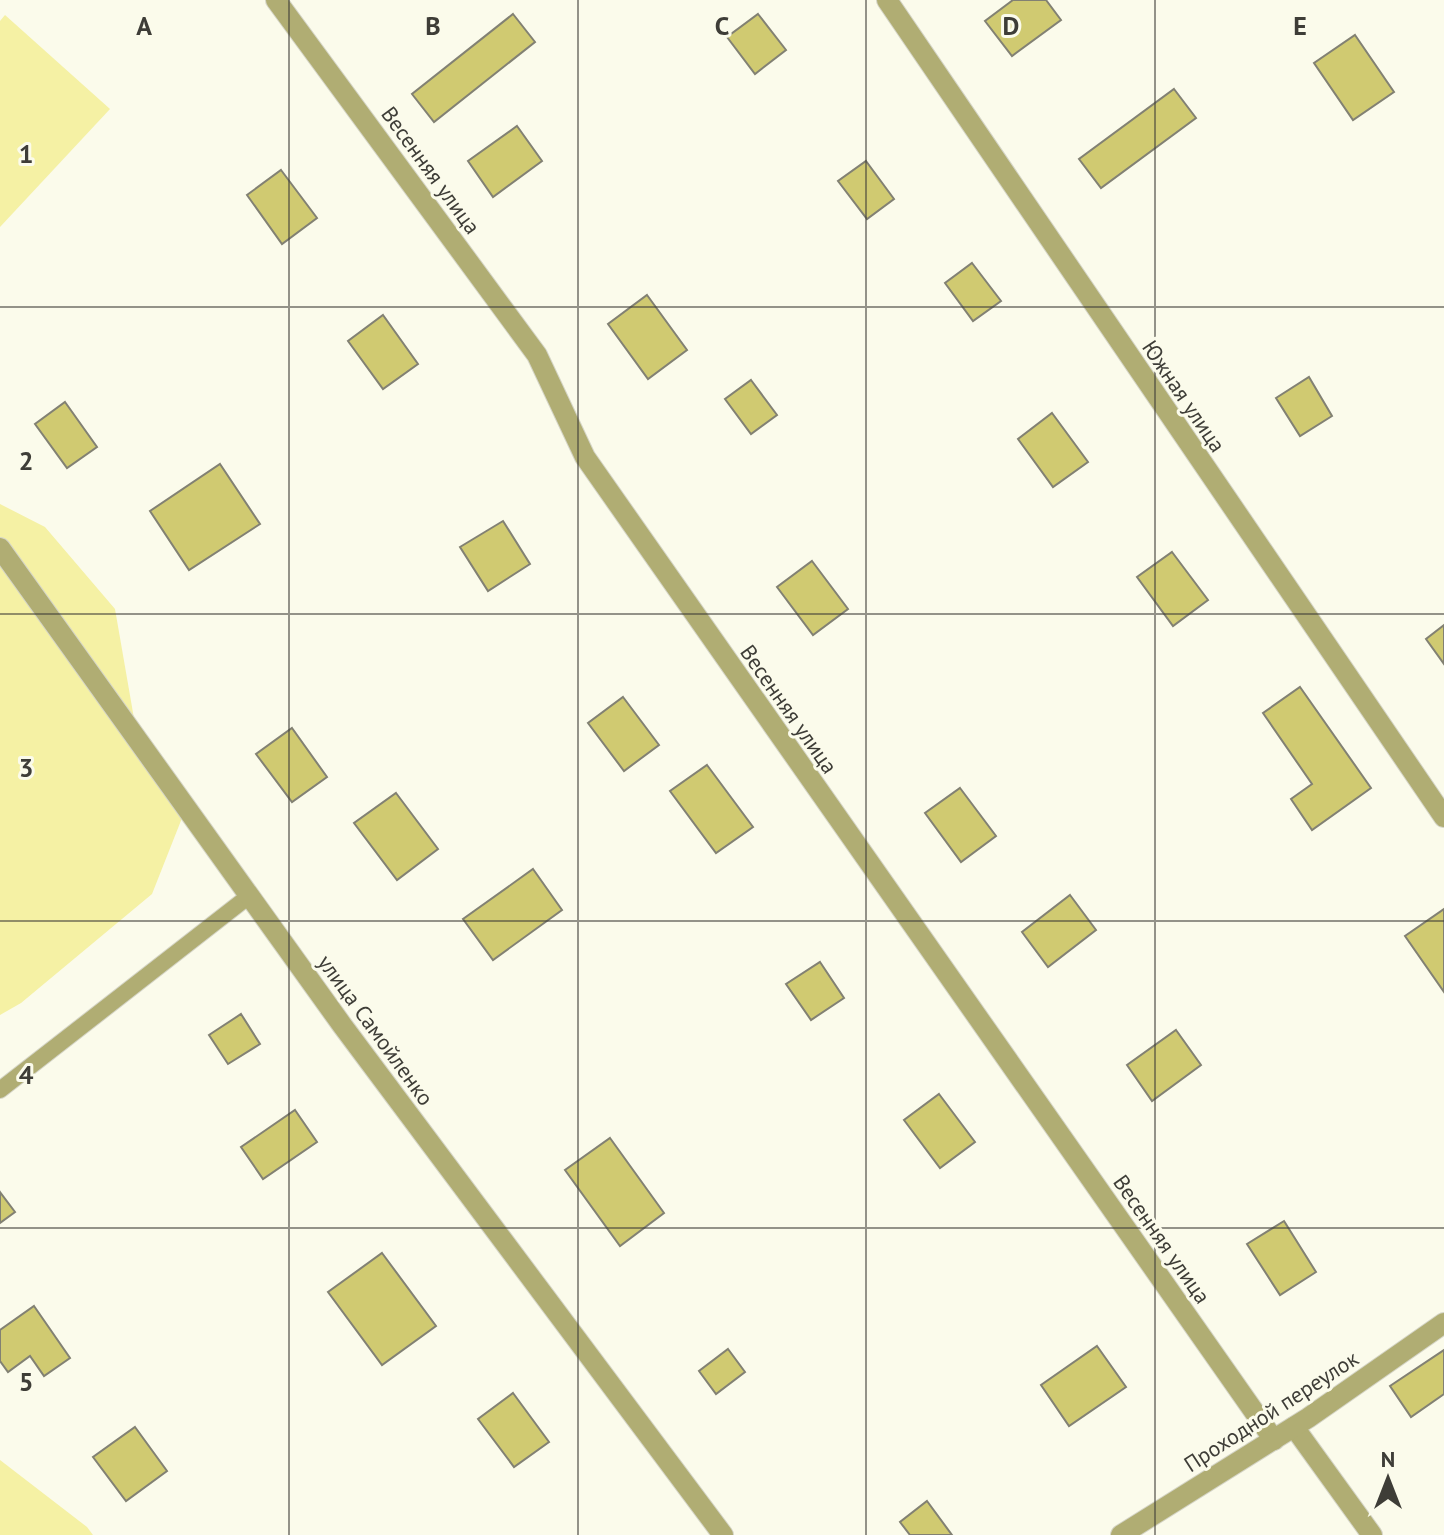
<svg xmlns="http://www.w3.org/2000/svg" width="1444" height="1535" font-family="'PT Sans',sans-serif">
  <style>
    .green { fill: #f5f1a4 }
    .building { fill: #d0ca71; stroke: #828173; stroke-width: 2 }
    .lines { fill: none; stroke-linecap: round; stroke-linejoin: round }
    .service-casing { stroke: #d5d5c7; stroke-width: 18 }
    .minor-casing { stroke: #d5d5c7; stroke-width: 22 }
    .service { stroke: #b0ad73; stroke-width: 16 }
    .minor { stroke: #b0ad73; stroke-width: 20 }
    .grid { fill: none; stroke: #3e3d37; stroke-width: 2; stroke-opacity: 0.55 }
    .labels { text-anchor: middle; stroke-width: 6; stroke-linejoin: round; paint-order: stroke }
    .street-label { font-size: 22px; fill: #3e3d37; stroke: #fbfbeb }
    .grid-label { font-size: 26px; text-anchor: middle; font-weight: bold; fill: #3e3d37; stroke: #fbfbeb; stroke-width: 6; stroke-linejoin: round; paint-order: stroke }
  </style>
  <rect width="100%" height="100%" fill="#fbfbeb"/>
  <g class="green">
    <polygon points="5,15 110,109 0,227 0,21"/>
    <polygon points="0,504 45,527 115,609 136,730 178,778 184,813 152,894 21,1003 0,1015"/>
    <polygon points="0,1460 87,1527 93,1535 0,1535"/>
  </g>
  <g class="building">
    <polygon points="1013,0 1046,0 1061,20 1012,56 985,21"/>
    <polygon points="513,14 535,42 434,122 412,94"/>
    <polygon points="758,14 786,50 755,74 727,37"/>
    <polygon points="1355,35 1394,92 1353,120 1314,63"/>
    <polygon points="1174,89 1196,118 1101,188 1079,159"/>
    <polygon points="517,126 542,161 493,197 468,161"/>
    <polygon points="866,161 894,199 867,219 838,181"/>
    <polygon points="281,170 317,218 282,244 247,195"/>
    <polygon points="972,263 1001,301 973,321 945,283"/>
    <polygon points="647,295 687,350 648,379 608,324"/>
    <polygon points="383,315 418,364 383,389 348,341"/>
    <polygon points="1309,377 1332,416 1300,436 1276,398"/>
    <polygon points="751,380 777,415 751,434 725,399"/>
    <polygon points="65,402 97,447 67,468 35,424"/>
    <polygon points="1052,413 1088,462 1053,487 1018,439"/>
    <polygon points="220,464 260,524 189,570 150,511"/>
    <polygon points="503,521 530,564 488,591 460,547"/>
    <polygon points="1172,552 1208,600 1173,626 1137,577"/>
    <polygon points="812,561 848,609 813,635 777,587"/>
    <polygon points="1444,625 1444,664 1426,639"/>
    <polygon points="1300,687 1371,788 1312,830 1291,799 1312,784 1263,713"/>
    <polygon points="623,697 659,745 624,771 588,723"/>
    <polygon points="292,728 327,777 292,802 256,754"/>
    <polygon points="707,765 753,827 716,853 670,791"/>
    <polygon points="960,788 996,836 961,862 925,813"/>
    <polygon points="396,793 438,849 397,880 354,823"/>
    <polygon points="533,869 562,910 493,960 463,919"/>
    <polygon points="1070,895 1096,930 1048,967 1022,932"/>
    <polygon points="1444,909 1444,992 1405,936"/>
    <polygon points="820,962 844,998 811,1020 786,984"/>
    <polygon points="241,1014 260,1044 228,1064 209,1035"/>
    <polygon points="1176,1030 1201,1065 1152,1101 1127,1065"/>
    <polygon points="939,1094 975,1142 940,1168 904,1120"/>
    <polygon points="295,1110 317,1142 263,1179 241,1147"/>
    <polygon points="610,1138 664,1213 620,1246 565,1170"/>
    <polygon points="0,1192 15,1212 0,1223"/>
    <polygon points="1284,1221 1316,1272 1280,1295 1247,1244"/>
    <polygon points="382,1253 436,1326 382,1365 328,1292"/>
    <polygon points="34,1306 70,1358 44,1376 30,1356 8,1372 0,1361 0,1330"/>
    <polygon points="1097,1346 1126,1387 1069,1426 1041,1385"/>
    <polygon points="728,1349 745,1372 716,1394 699,1371"/>
    <polygon points="1444,1350 1444,1394 1411,1417 1390,1386"/>
    <polygon points="513,1393 549,1442 514,1467 478,1419"/>
    <polygon points="135,1427 167,1471 126,1501 93,1457"/>
    <polygon points="927,1501 952,1535 910,1535 900,1522"/>
  </g>
  <g class="lines">
    <defs>
      <polyline id="service" points="0,1090 249,896"/>
      <g id="minor">
        <polyline points="276,0 537,355 585,457 1274,1440"/>
        <polyline points="887,0 1444,817"/>
        <polyline points="0,548 342,1025 723,1535"/>
        <polyline points="1294,1427 1372,1535"/>
        <polyline points="1121,1535 1308,1418 1444,1323"/>
      </g>
    </defs>
    <use href="#service" class="service-casing"/>
    <use href="#minor" class="minor-casing"/>
    <use href="#service" class="service"/>
    <use href="#minor" class="minor"/>
  </g>
  <path class="grid" d="M 289,0 L 289,1535M 578,0 L 578,1535M 866,0 L 866,1535M 1155,0 L 1155,1535M 0,307 L 1444,307M 0,614 L 1444,614M 0,921 L 1444,921M 0,1228 L 1444,1228"/>
  <g class="labels">
    <g class="street-label">
      <text transform="translate(431 170) rotate(54)" y="8">Весенняя улица</text>
      <text transform="translate(1184 396) rotate(56)" y="8">Южная улица</text>
      <text transform="translate(789 709) rotate(55)" y="8">Весенняя улица</text>
      <text transform="translate(376 1030) rotate(54)" y="8">улица Самойленко</text>
      <text transform="translate(1162 1239) rotate(55)" y="8">Весенняя улица</text>
      <text transform="translate(1271 1411) rotate(-33)" y="8">Проходной переулок</text>
    </g>
  </g>
  <g class="grid-label">
    <text x="144" y="35">A</text>
    <text x="433" y="35">B</text>
    <text x="722" y="35">C</text>
    <text x="1011" y="35">D</text>
    <text x="1300" y="35">E</text>
    <text x="26" y="163">1</text>
    <text x="26" y="470">2</text>
    <text x="26" y="777">3</text>
    <text x="26" y="1084">4</text>
    <text x="26" y="1391">5</text>
  </g>
  <g transform="translate(1388 1479)" stroke="#fbfbeb" stroke-width="6" paint-order="stroke">
  <path d="M0-6L14 30L0 20L-14 30Z" fill="#3e3d37"/>
  <text y="-12" font-size="22" font-weight="bold" text-anchor="middle" fill="#3e3d37">N</text>
  </g>
</svg>
